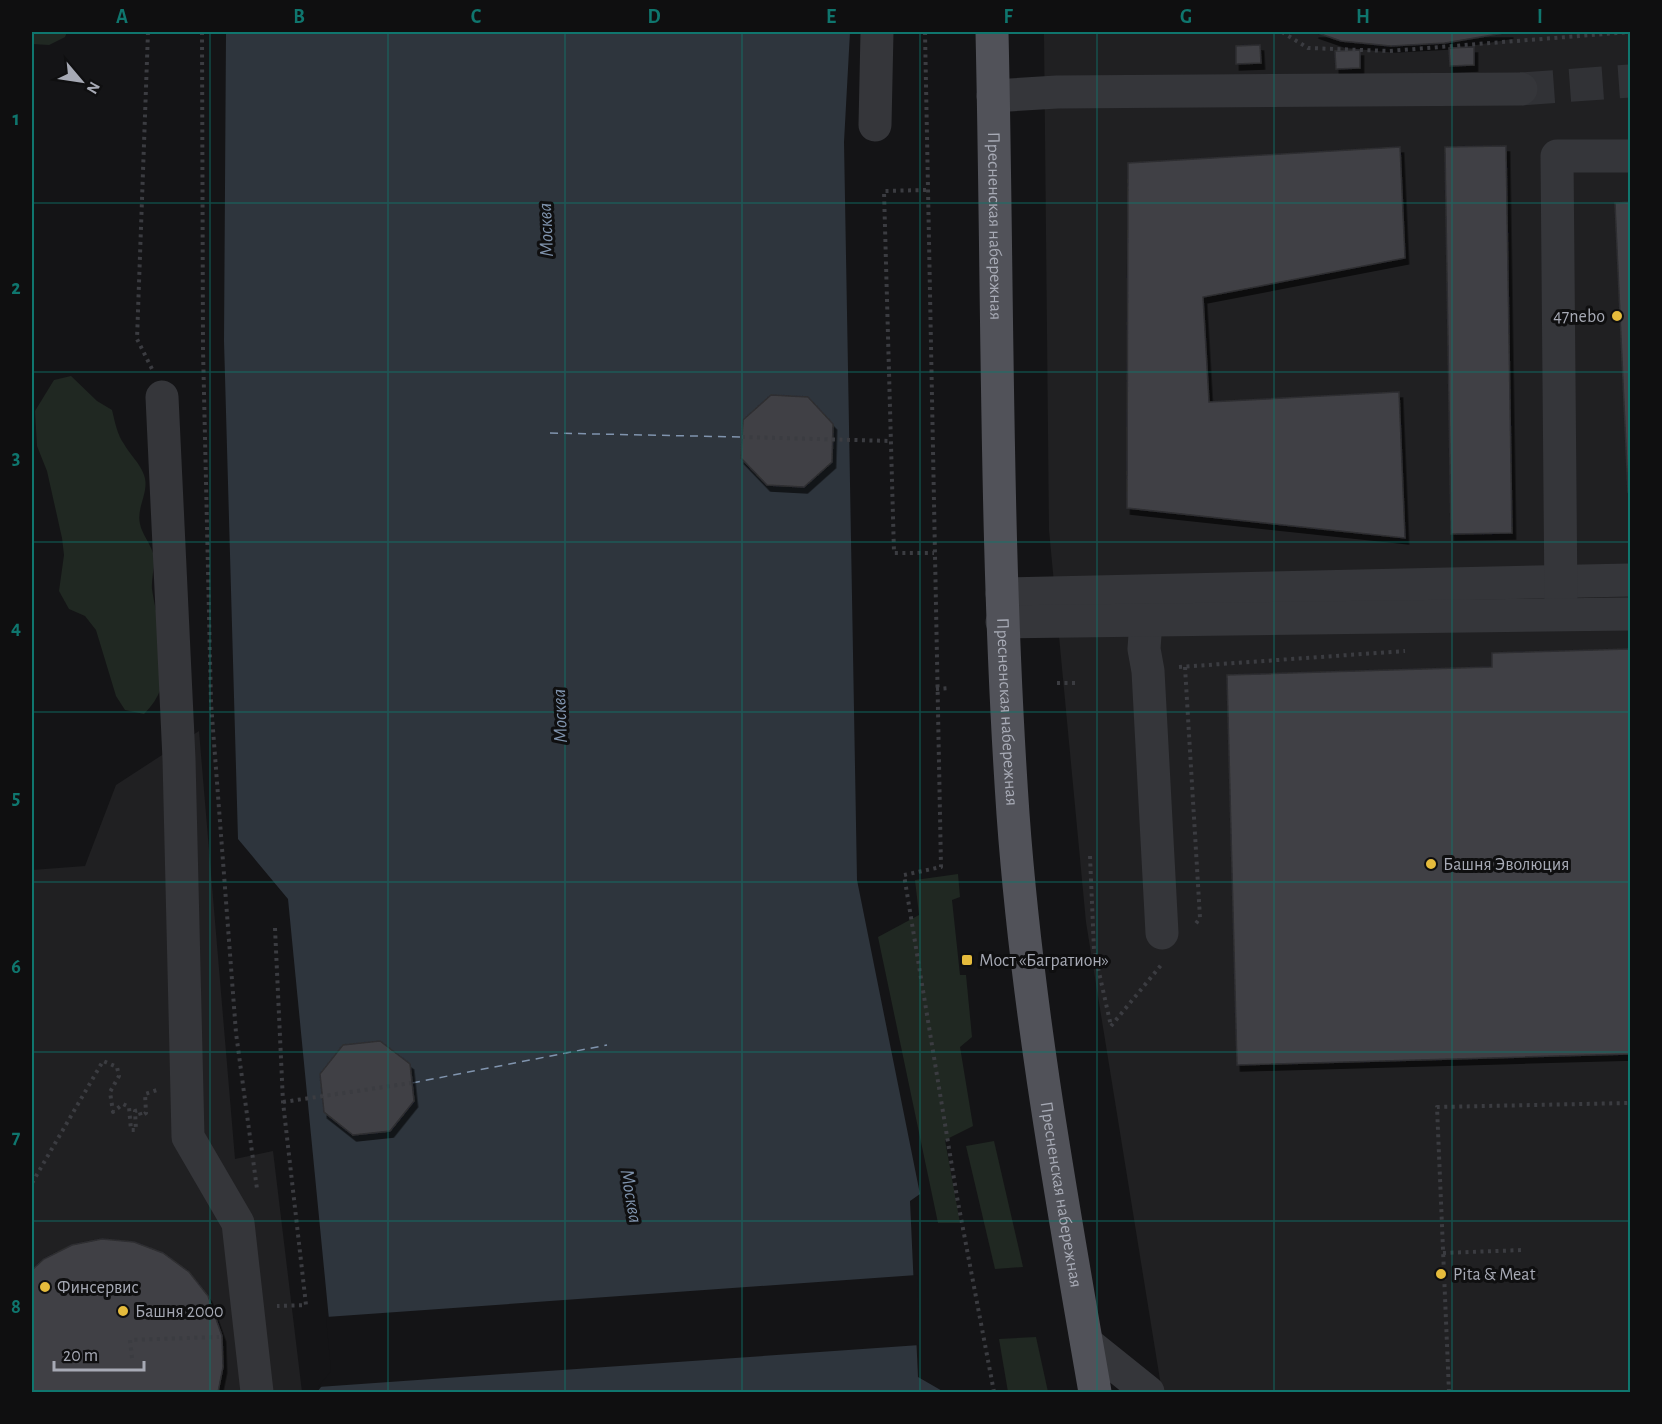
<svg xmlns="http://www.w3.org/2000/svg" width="1662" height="1424" font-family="'Alegreya Sans',sans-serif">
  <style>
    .built { fill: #202022 }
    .green { fill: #202822 }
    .water { fill: #2e353d }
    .pier { fill: #141416 }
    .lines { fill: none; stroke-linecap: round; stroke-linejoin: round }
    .ferry { stroke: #8094ae; stroke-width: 1.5; stroke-dasharray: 8 6; stroke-linecap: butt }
    .building { fill: #414145; stroke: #2e2e31; stroke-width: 1.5; filter: url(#shadow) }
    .minor-tunnel { stroke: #313236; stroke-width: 33; stroke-dasharray: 33 16; stroke-linecap: butt }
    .path { stroke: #3b3c41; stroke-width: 4; stroke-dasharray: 3 4.5; stroke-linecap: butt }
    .minor { stroke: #35363a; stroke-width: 33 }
    .major { stroke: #515259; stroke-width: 33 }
    .grid { fill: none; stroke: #0f766e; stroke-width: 1.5; stroke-opacity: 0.55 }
    .poi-dot { fill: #e5bb3c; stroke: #0f0f10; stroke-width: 2 }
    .labels { text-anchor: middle; stroke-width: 6; stroke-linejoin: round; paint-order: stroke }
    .street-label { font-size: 18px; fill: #a7aab5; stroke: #0f0f10 }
    .poi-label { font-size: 18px; fill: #a7aab5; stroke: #0f0f10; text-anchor: start }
    .water-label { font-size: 20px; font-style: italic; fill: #8094ae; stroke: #0f0f10 }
    .neatline { fill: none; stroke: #0f766e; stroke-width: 2 }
    .grid-label { font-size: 20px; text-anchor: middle; font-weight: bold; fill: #0f766e }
  </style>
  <defs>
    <filter id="shadow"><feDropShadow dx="3.5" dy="6" stdDeviation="0" flood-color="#0009"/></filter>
  </defs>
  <rect width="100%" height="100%" fill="#141416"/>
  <g class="built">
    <polygon points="1044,32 1630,32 1630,1392 1162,1392 1086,922 1049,530"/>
    <polygon points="199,731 235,1159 273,1151 302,1392 32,1392 32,870 85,866 116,785"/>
  </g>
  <g class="green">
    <polygon points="32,32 67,32 65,37 49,45 32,44"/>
    <path d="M 71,376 L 97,401 L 112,410 C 115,422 117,434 124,444 C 130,455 140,463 144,475 C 150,492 136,507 140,524 C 142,534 150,543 153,553 C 156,564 151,578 152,589 C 158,634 182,676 144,714 L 125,710 L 116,696 L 96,630 L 85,616 L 69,609 L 59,591 L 64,555 L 62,538 L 47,471 L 37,446 L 35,411 L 54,380 Z"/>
    <polygon points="958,874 960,897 952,900 960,975 966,975 972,1037 960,1047 973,1126 945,1140 960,1223 938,1223 878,937 919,915 915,880"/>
    <polygon points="994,1141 1023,1267 995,1269 966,1146"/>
    <polygon points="1036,1337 1048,1392 1008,1392 999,1339"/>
  </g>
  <polygon class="water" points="226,32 850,32 844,142 857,880 920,1194 910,1201 918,1377 944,1392 317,1392 334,1371 288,899 238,839 224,341"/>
  <polygon class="pier" points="917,1275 920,1345 318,1387 331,1371 326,1317"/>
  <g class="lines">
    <g class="ferry">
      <polyline points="550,433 741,437"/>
      <polyline points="412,1083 607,1045"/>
    </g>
  </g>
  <g class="building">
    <polygon points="1315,32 1510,32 1445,43 1391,46 1341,41"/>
    <polygon points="1260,45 1261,63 1236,64 1236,46"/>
    <polygon points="1474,47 1474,65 1450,66 1449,48"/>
    <polygon points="1360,50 1360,68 1336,69 1335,51"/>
    <polygon points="1506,146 1512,533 1451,534 1445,147"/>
    <polygon points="1400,147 1405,258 1203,297 1209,402 1399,392 1405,538 1127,508 1128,163"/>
    <polygon points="1630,202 1630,492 1628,492 1615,203"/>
    <polygon points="771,395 808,397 833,424 832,462 804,487 767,485 741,458 743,420"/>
    <polygon points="1630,649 1630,1054 1237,1065 1227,675 1492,667 1492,653"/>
    <polygon points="380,1041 410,1064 414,1101 390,1131 353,1135 324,1112 320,1074 343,1045"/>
    <polygon points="102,1239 134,1242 163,1253 189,1272 208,1296 222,1336 223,1367 218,1392 32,1392 32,1270 44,1259 72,1245"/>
  </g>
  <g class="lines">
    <polyline class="minor-tunnel" points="1521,89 1630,81"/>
    <g class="path">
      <polyline points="148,32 137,339 152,369"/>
      <polyline points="202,32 203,349 211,703 236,1033 257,1189"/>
      <polyline points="925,32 941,867 904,875 957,1197 994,1392"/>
      <polyline points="1282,32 1308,48 1389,51 1630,32"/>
      <polyline points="926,190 884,191 894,553 934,553"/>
      <polyline points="742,437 891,441"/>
      <polyline points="1179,667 1405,651"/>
      <polyline points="1185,667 1200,918 1194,926"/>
      <polyline points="1057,683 1075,683"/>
      <polyline points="936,689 950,688"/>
      <polyline points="1090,856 1094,950 1111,1026"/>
      <polyline points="275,928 283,1102 306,1305 277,1306"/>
      <polyline points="1111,1026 1162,964"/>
      <polyline points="283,1102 411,1083"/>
      <polyline points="32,1183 103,1061 117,1067 119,1076 110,1092 113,1112 123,1104 129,1107 131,1130 136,1130 135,1111 139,1110 141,1116 146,1113 145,1094 157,1090"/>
      <polyline points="1443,1253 1523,1250"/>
      <polyline points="132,1358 130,1340 219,1337"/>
      <polyline points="1449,1392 1437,1107 1630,1103"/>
    </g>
    <g class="minor">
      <polyline points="993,96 1057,92 1521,89"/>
      <polyline points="875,125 877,32"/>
      <polyline points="162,397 179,759 188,1137 238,1223 257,1392"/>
      <polyline points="1002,594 1630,580"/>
      <polyline points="1561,604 1557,156 1630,156"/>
      <polyline points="1146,620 1144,649 1148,671 1162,933"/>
      <polyline points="1002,622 1630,614"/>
      <polyline points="1087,1343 1148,1392"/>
    </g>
    <path class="major" id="s1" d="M 992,32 C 998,293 995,554 1013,814 C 1027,1009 1062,1201 1095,1392"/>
  </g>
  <path class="grid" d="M 210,32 L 210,1392M 388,32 L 388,1392M 565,32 L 565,1392M 742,32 L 742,1392M 920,32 L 920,1392M 1097,32 L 1097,1392M 1274,32 L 1274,1392M 1452,32 L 1452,1392M 32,203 L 1630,203M 32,372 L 1630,372M 32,542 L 1630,542M 32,712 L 1630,712M 32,882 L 1630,882M 32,1052 L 1630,1052M 32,1221 L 1630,1221"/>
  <g class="poi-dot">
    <circle cx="1617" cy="316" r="6"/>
    <circle cx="1431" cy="864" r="6"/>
    <rect x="961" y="954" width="12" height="12" rx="3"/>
    <circle cx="1441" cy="1274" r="6"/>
    <circle cx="45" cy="1287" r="6"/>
    <circle cx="123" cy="1311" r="6"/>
  </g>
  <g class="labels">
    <g class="street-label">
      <text dy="6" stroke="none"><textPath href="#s1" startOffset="194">Пресненская набережная</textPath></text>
      <text dy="6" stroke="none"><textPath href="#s1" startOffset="680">Пресненская набережная</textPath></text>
      <text dy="6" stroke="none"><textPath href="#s1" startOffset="1166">Пресненская набережная</textPath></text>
    </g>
    <g class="poi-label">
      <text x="1605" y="322" text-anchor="end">47nebo</text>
      <text x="1443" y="870">Башня Эволюция</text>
      <text x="979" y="966">Мост «Багратион»</text>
      <text x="1453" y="1280">Pita &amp; Meat</text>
      <text x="57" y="1293">Финсервис</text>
      <text x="135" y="1317">Башня 2000</text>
    </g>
    <g class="water-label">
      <text transform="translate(545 230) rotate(-92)" y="7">Москва</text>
      <text transform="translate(559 716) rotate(-92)" y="7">Москва</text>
      <text transform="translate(632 1196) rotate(80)" y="7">Москва</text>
    </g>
  </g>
  <rect width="1662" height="1424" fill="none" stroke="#0f0f10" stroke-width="66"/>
  <g transform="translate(81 81) rotate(119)" stroke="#0f0f10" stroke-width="4.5" paint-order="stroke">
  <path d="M0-4.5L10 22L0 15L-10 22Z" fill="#a7aab5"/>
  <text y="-9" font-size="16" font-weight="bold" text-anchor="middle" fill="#a7aab5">N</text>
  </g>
  <path d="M54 1361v9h90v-9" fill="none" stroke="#a7aab5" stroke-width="3"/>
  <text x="63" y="1361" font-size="18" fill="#a7aab5" stroke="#0f0f10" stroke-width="4.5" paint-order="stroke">20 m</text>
  <rect x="33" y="33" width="1596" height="1358" class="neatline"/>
  <g class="grid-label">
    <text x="122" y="23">A</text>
    <text x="299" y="23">B</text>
    <text x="476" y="23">C</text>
    <text x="654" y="23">D</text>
    <text x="831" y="23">E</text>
    <text x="1008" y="23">F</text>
    <text x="1186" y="23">G</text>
    <text x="1363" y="23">H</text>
    <text x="1540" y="23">I</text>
    <text x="16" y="125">1</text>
    <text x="16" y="294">2</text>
    <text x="16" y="464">3</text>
    <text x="16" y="634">4</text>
    <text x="16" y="804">5</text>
    <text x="16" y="973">6</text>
    <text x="16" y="1143">7</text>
    <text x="16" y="1313">8</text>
  </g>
</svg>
